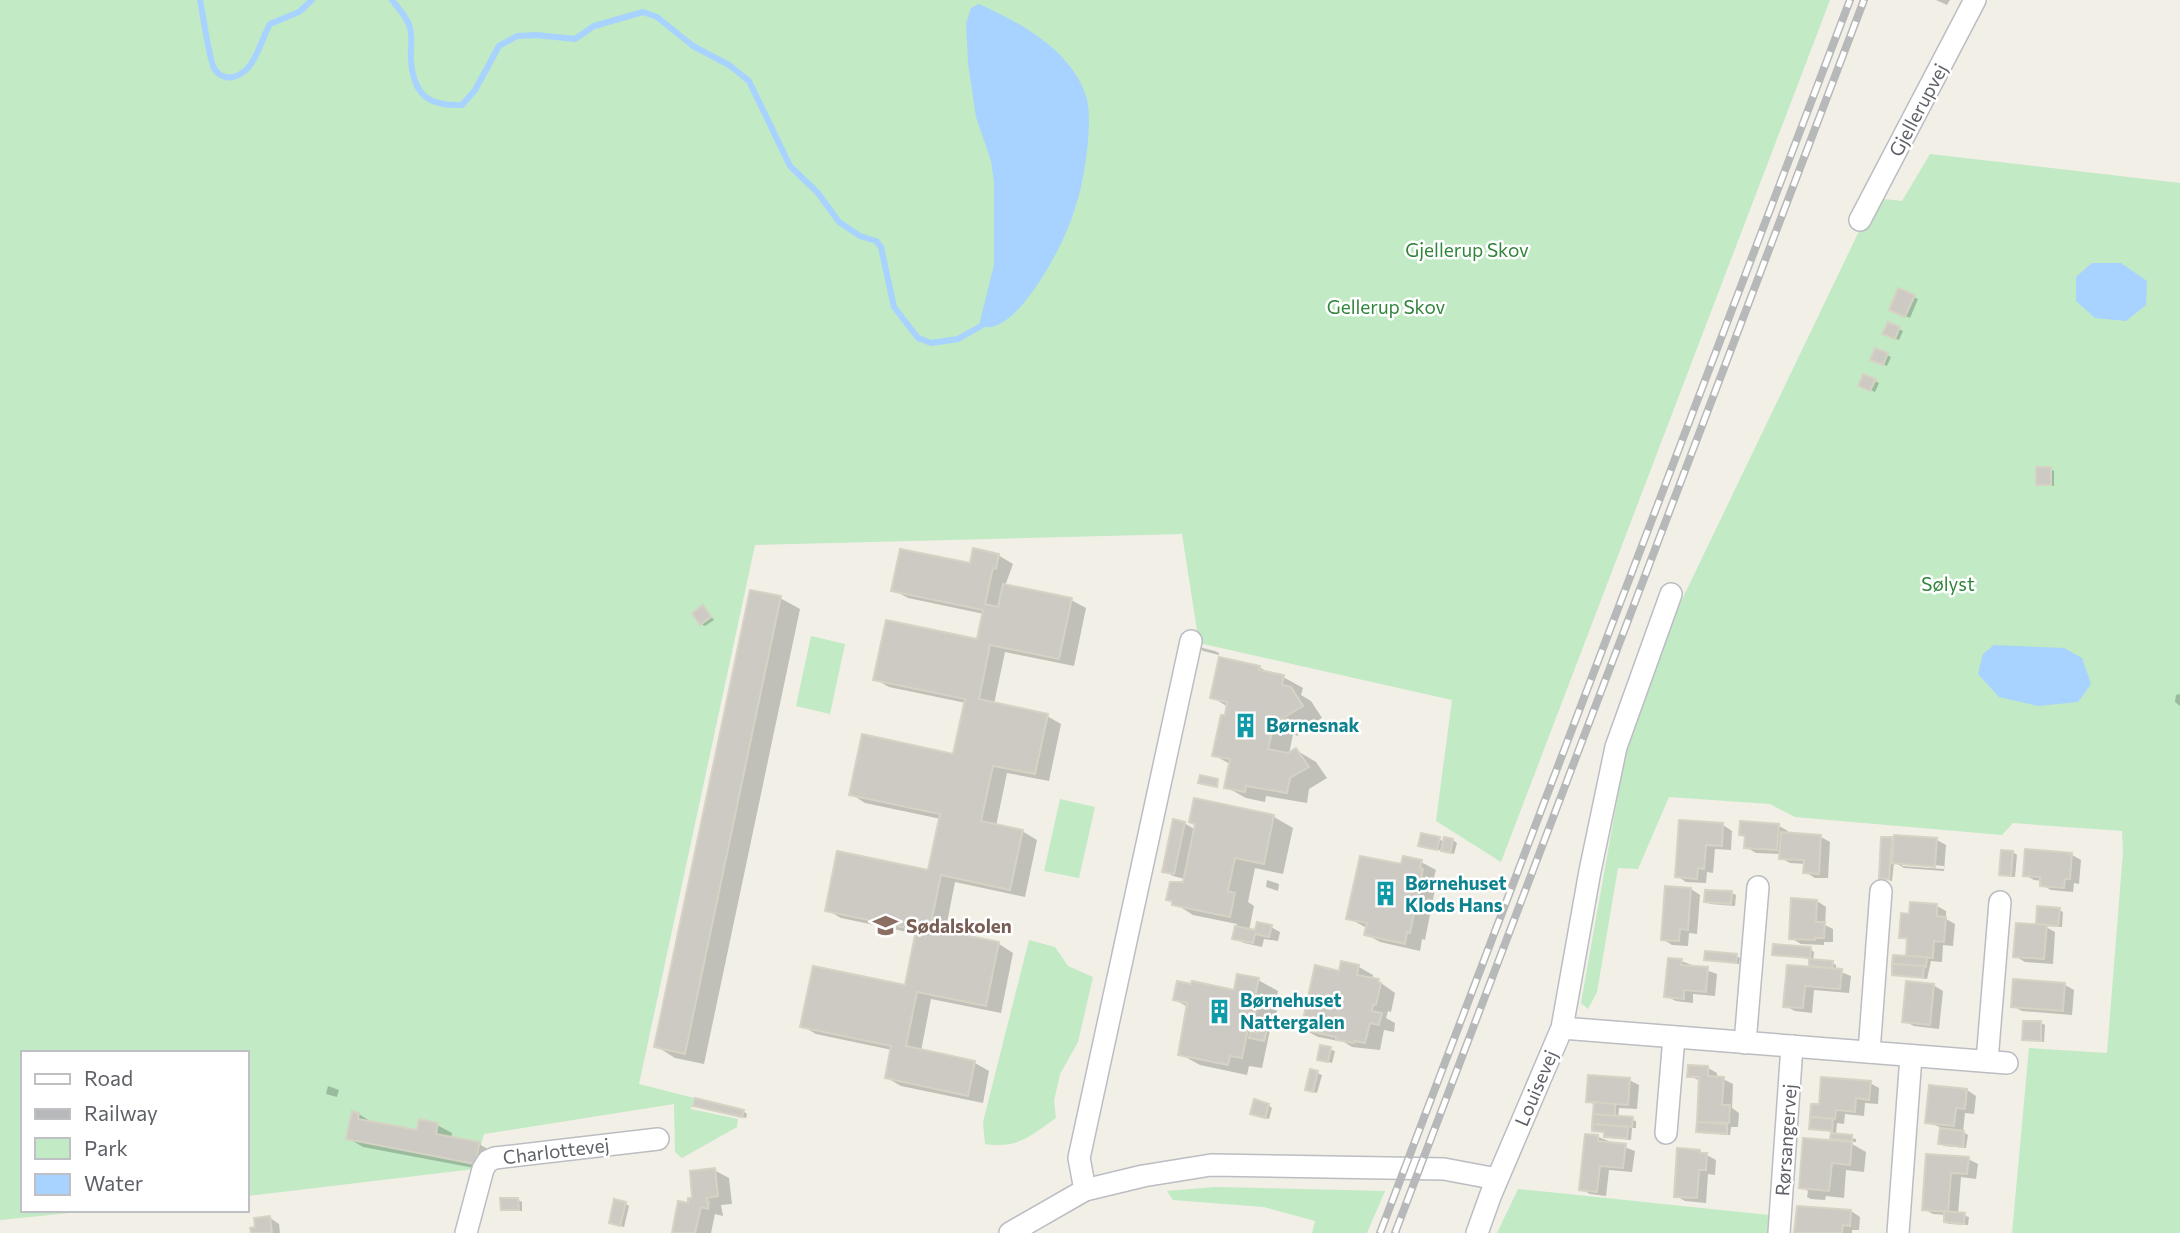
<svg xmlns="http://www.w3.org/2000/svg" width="2180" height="1233" font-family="Commissioner,sans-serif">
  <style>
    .green { fill: #c1eac5 }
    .water { fill: #a8d2ff }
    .shadow { fill: #0003; fill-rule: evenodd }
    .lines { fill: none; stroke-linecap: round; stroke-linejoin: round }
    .stream { stroke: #a8d2ff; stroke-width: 6 }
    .building { fill: #cccac3; stroke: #d6d2c4; stroke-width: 2 }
    .minor-casing { stroke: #bbbdc3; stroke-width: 24 }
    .minor { stroke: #fff; stroke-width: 21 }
    .rail-casing { stroke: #b7b8b9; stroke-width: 8 }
    .rail { stroke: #fff; stroke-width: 5; stroke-dasharray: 16; stroke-linecap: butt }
    .labels { text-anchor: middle; stroke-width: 5; stroke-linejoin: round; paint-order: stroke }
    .street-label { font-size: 19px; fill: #5e6168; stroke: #fff }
    .park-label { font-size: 19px; fill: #2f853a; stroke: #fff }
    .culture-label { font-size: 19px; font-weight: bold; fill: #0d838f; stroke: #fff; text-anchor: start }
    .education-label { font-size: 19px; font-weight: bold; fill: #785e54; stroke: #fff; text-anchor: start }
  </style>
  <rect width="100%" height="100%" fill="#f1efe6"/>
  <g class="green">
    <polygon points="0,0 1830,0 1501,862 1436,821 1452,700 1199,643 1182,534 755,545 639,1084 694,1098 691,1109 738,1119 737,1127 682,1158 675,1152 674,1104 484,1134 474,1169 247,1196 247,1053 23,1053 23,1210 99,1210 0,1220"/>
    <polygon points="1930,154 2180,183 2180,1233 2012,1233 2029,1048 2107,1053 2123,852 2122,831 2013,823 2002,835 1795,817 1770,804 1669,797 1638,869 1618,868 1597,992 1588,1009 1581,1003 1627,744 1666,628 1672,625 1678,608 1875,198 1902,201"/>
    <polygon points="811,636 845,644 830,714 796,706"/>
    <polygon points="1060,799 1095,807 1079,878 1044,871"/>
    <path d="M 1029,940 L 1055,947 L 1068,966 L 1093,977 L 1078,1042 L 1060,1074 L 1054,1101 L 1056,1118 C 1030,1136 1018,1149 985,1144 L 983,1122 Z"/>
    <polygon points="1215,1187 1385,1191 1367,1233 1312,1233 1315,1221 1264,1207 1173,1200 1167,1191"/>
    <polygon points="1518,1189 1769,1215 1767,1233 1497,1233"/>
  </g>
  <g class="water">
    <path d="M 979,4 C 1021,23 1071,50 1086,96 C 1093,117 1086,165 1081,187 C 1078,200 1073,215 1068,228 C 1058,253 1014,338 981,326 L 980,321 L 994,265 L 994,182 L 991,161 L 976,117 L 968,63 L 966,23 L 971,8 Z"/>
    <polygon points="2092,263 2121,263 2147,281 2146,305 2126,321 2095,318 2076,301 2076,277"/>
    <polygon points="1994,645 2064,648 2082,658 2091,684 2078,702 2038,706 1999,697 1978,674 1983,654"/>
  </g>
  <g class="shadow">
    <polygon points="1936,0 1950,0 1947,5"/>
    <polygon points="1899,290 1918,299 1910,318 1895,311"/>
    <polygon points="1899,329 1903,331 1899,340 1888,336"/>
    <polygon points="1887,355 1891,357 1887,366 1877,361"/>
    <polygon points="1875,381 1879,383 1875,392 1864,387"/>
    <polygon points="2050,469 2054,471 2054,486 2037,484"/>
    <polygon points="998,555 1013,564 1005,586 1071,600 1086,608 1074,666 1005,652 994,704 1047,716 1061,724 1049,781 1007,773 996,826 1022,831 1037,840 1025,897 955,882 945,933 999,944 1013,953 1001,1013 931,999 921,1051 975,1063 989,1071 983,1103 901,1086 887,1078 892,1050 816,1034 802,1026 906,987 917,934 841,918 827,910 930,872 941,819 865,803 851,794 954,756 966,703 889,687 875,679 978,641 984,614 908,598 893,590"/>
    <polygon points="780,598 800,609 704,1064 675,1058 656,1046"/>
    <polygon points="703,607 714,620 705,626 701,624"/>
    <polygon points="1199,647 1215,651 1219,653 1219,655 1203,651"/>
    <polygon points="1259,667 1271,674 1283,677 1303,688 1301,695 1311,701 1322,718 1299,731 1298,736 1293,734 1289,754 1296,750 1316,762 1327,778 1309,789 1307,803 1266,796 1265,802 1246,798 1226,787 1230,764 1214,755 1228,707 1212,697"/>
    <polygon points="2180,694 2180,706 2175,702 2176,695"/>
    <polygon points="1274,817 1293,828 1283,874 1255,868 1248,902 1254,906 1249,930 1257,932 1271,927 1280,932 1278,941 1264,939 1262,947 1244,943 1234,938 1237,924 1193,915 1168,899 1184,884 1185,879 1173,876 1164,871 1184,823 1196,830 1197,825 1191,822"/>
    <polygon points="1681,822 1723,825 1732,831 1731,850 1715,849 1713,873 1707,872 1706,883 1686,882 1677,876"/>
    <polygon points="1742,823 1779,826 1788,831 1788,835 1821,837 1830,842 1828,878 1815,878 1805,872 1806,864 1790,863 1781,858 1781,854 1756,853 1746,847 1747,838 1741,834"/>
    <polygon points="1439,839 1444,842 1453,840 1457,843 1454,854 1420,845"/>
    <path d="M 1891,839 L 1896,842 L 1937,840 L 1946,845 L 1944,871 L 1904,868 L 1894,862 L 1892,881 L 1880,878 ZM 1902,862 L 1944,866 L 1944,869 L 1902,866 Z"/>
    <polygon points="2027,851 2072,855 2081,860 2079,884 2074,883 2073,892 2051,890 2042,885 2042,881 2034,880 2025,875"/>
    <polygon points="2013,852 2017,855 2015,877 2005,876 2000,874"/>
    <polygon points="1421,862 1436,870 1434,877 1437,879 1425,940 1422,939 1420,951 1380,942 1366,934 1367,928 1348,918 1403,866"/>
    <polygon points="1267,880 1279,884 1278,891 1266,887"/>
    <polygon points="1691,889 1700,895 1697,934 1689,933 1688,946 1672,945 1663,939"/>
    <polygon points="1732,893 1736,895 1735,906 1710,904 1706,901"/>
    <polygon points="1817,901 1826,907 1825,925 1833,929 1833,942 1824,942 1824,945 1801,944 1791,938"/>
    <polygon points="1937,906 1946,911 1946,919 1955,924 1953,946 1943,945 1942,962 1931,961 1927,979 1893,974 1907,958 1909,941 1901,937 1911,916"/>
    <polygon points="2059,910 2063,912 2062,927 2044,926 2055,932 2053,964 2025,962 2015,956 2044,927 2038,923"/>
    <polygon points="1810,949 1814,952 1813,961 1832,963 1836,965 1836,970 1851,976 1849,993 1814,990 1812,1013 1795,1011 1785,1006 1817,969 1810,965 1811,959 1774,954"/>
    <polygon points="1736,956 1740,958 1739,964 1706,959"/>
    <polygon points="1681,961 1717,974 1715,996 1693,994 1693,1003 1676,1001 1666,996"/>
    <polygon points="1343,964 1359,967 1373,975 1372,980 1378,981 1395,993 1391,1012 1388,1011 1386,1018 1395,1023 1394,1032 1384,1030 1380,1050 1352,1047 1344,1042 1318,1037 1303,1029 1340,973"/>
    <polygon points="1258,980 1278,991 1274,1009 1277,1011 1273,1030 1270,1030 1262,1068 1249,1066 1247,1075 1200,1065 1180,1054 1188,1007 1175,1000 1235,992"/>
    <polygon points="1933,985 1943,991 1939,1029 1914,1026 1904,1021"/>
    <polygon points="2065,985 2074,990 2072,1015 2022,1011 2013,1006"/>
    <polygon points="2041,1023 2045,1025 2044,1042 2024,1039"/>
    <polygon points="1321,1047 1335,1051 1332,1063 1319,1059"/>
    <polygon points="1708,1068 1717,1073 1717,1078 1723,1079 1733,1084 1732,1108 1739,1113 1738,1127 1731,1127 1730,1135 1702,1133 1698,1131 1701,1081 1689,1076"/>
    <polygon points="1311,1071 1322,1075 1317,1093 1311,1091"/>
    <polygon points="1629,1080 1639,1085 1637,1109 1619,1108 1618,1118 1636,1121 1636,1128 1632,1128 1631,1140 1610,1138 1606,1136 1606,1133 1594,1130 1596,1105 1588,1101"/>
    <polygon points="1870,1083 1879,1088 1878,1104 1865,1103 1864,1116 1845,1114 1844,1124 1837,1123 1836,1135 1856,1139 1856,1142 1847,1141 1866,1152 1864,1172 1846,1170 1844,1198 1826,1196 1825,1200 1811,1199 1807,1197 1808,1191 1801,1187 1841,1143 1832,1138 1833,1132 1811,1128 1812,1116 1821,1106"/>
    <polygon points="328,1086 339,1090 337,1097 326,1094"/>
    <polygon points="1967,1090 1976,1096 1974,1114 1965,1113 1963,1132 1968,1135 1966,1148 1944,1146 1940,1143 1942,1128 1927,1122"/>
    <polygon points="695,1105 743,1111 747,1114 746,1118"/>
    <polygon points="1268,1105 1272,1108 1269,1119 1256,1115"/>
    <polygon points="359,1114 373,1123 418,1132 437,1125 452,1133 451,1139 479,1144 493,1152 490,1171 363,1147 348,1138"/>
    <polygon points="1598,1137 1635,1151 1632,1172 1609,1170 1606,1196 1590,1194 1581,1189"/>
    <polygon points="1699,1151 1716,1160 1715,1175 1708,1174 1706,1203 1685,1201 1676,1196"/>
    <polygon points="1928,1156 1968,1159 1978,1164 1976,1179 1961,1177 1958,1214 1969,1217 1968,1225 1949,1224 1945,1221 1946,1215 1933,1214 1924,1209"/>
    <polygon points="714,1170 729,1178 732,1204 721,1205 723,1216 715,1214 711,1233 674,1233 689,1205"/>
    <polygon points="518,1200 522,1202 522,1211 506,1211 502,1209"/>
    <polygon points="625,1203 629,1206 624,1227 615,1224"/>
    <polygon points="1851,1211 1860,1217 1859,1230 1852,1230 1852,1233 1797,1233"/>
    <polygon points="270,1218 279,1224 280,1233 253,1233"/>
  </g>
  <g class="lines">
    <g class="stream">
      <path d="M 200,0 C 203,13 209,62 215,70 C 225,82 238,78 248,68 C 259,55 262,38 270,24 L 299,12 L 312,0"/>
      <path d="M 392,0 C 398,8 408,18 410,28 C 413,38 410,50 411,61 C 414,96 429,106 462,105 L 475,90 L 499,46 L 517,36 L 536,35 L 575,39 L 594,26 L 643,12 L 657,17 L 693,46 L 729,65 L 749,81 L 790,166 L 818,193 L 839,222 L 860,236 L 876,241 L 881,247 L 894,307 L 918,338 L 931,343 L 958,339 L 981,326"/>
    </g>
  </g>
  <g class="building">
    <polygon points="1898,288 1915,295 1905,317 1889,310"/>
    <polygon points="1888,322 1900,327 1895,339 1882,334"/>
    <polygon points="1875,348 1888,353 1883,365 1870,360"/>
    <polygon points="1863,374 1876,379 1870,391 1858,386"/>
    <rect x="2036" y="467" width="15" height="18"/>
    <polygon points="973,548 999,554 996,569 993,568 985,604 998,607 1003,584 1072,598 1059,659 990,645 979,699 1048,714 1035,774 993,766 981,821 1023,830 1010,890 941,875 930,928 999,942 986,1006 917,992 906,1046 975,1061 968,1096 885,1078 891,1046 800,1027 813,966 905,985 916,930 825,911 837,851 928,870 940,814 849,795 862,734 953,754 965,699 873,680 886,620 977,639 983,610 891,591 900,549 970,563"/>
    <polygon points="750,590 781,596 685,1054 654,1047"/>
    <polygon points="703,605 711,617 700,625 692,613"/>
    <polygon points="1219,657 1260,666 1259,670 1284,675 1282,685 1291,687 1303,706 1280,720 1279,726 1274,724 1268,749 1288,753 1296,748 1309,767 1290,778 1287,793 1246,786 1245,792 1224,788 1230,759 1212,756 1221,715 1225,715 1227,702 1210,698"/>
    <polygon points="1200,775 1218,779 1217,787 1198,783"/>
    <polygon points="1194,798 1274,815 1264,864 1235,858 1228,891 1235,893 1230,917 1172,905 1172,901 1166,900 1170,882 1183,882 1195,824 1189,822"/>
    <polygon points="1173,819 1185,822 1174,874 1162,872"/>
    <polygon points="1679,820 1723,823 1722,846 1706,845 1704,869 1698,868 1697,879 1675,877"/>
    <polygon points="1740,821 1779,824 1777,850 1744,848 1745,836 1739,835"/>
    <polygon points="1781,832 1821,835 1819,874 1803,873 1804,860 1779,859"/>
    <polygon points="1421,833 1440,837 1437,850 1418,846"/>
    <polygon points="1894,835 1937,838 1935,867 1892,863"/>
    <polygon points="1444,837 1453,839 1450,853 1441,851"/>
    <polygon points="1881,837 1892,837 1889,879 1879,879"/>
    <polygon points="2025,849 2072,853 2070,879 2065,879 2064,888 2040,886 2040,877 2023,876"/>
    <polygon points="2001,850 2013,851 2011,876 1999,875"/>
    <polygon points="1360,856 1401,864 1403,856 1422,860 1420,868 1423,869 1410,933 1407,932 1405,944 1364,935 1367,923 1346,919"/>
    <polygon points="1665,886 1691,888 1688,930 1680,929 1679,941 1661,940"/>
    <polygon points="1705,890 1732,891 1731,904 1704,902"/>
    <polygon points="1791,898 1817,900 1816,922 1825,922 1824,938 1815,938 1815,940 1789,939"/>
    <polygon points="1910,902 1937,904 1937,916 1946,917 1944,942 1934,941 1933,958 1906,956 1907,938 1899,938 1901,913 1909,914"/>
    <polygon points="2037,906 2060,908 2058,926 2036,924"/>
    <polygon points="1257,922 1272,925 1269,937 1255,934 1253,943 1232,939 1235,926 1255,930"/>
    <polygon points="2016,923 2047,925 2044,959 2013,957"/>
    <polygon points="1773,944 1811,947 1810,958 1772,955"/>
    <polygon points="1705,951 1737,954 1736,963 1704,960"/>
    <polygon points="1893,955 1927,957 1926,967 1892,964"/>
    <polygon points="1668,958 1682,959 1681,965 1708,967 1706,992 1684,990 1684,999 1664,997"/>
    <polygon points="1809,959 1833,961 1832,968 1809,966"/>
    <polygon points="1341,961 1359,965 1357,975 1379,979 1378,982 1381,983 1376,1005 1373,1004 1372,1011 1382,1013 1379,1025 1370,1023 1365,1043 1355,1041 1354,1043 1336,1040 1336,1037 1301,1029 1315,965 1339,971"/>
    <polygon points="1892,964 1924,966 1923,978 1892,975"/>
    <polygon points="1787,965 1842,969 1840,989 1805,986 1803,1008 1783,1007"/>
    <polygon points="1237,974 1259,978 1255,997 1258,998 1254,1020 1250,1020 1242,1058 1230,1056 1228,1065 1178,1055 1187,1003 1173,1000 1177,981 1191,984 1192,981 1234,990"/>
    <polygon points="2013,979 2065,983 2063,1011 2011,1007"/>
    <polygon points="1906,981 1934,984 1930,1025 1902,1022"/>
    <polygon points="2023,1021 2041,1021 2041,1041 2022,1040"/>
    <polygon points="1259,1028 1267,1029 1264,1041 1249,1038 1251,1031 1258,1033"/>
    <polygon points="1320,1045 1331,1047 1328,1062 1317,1060"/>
    <polygon points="1688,1065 1708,1066 1708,1076 1724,1077 1722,1105 1730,1105 1729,1123 1697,1122 1699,1077 1687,1077"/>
    <polygon points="1310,1069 1318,1071 1313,1092 1305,1090"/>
    <polygon points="1588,1075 1630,1078 1628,1105 1586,1102"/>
    <polygon points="1821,1077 1871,1081 1869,1100 1856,1098 1855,1112 1836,1110 1835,1119 1810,1117 1811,1104 1819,1104"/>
    <polygon points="1929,1085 1967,1089 1965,1109 1956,1108 1954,1126 1925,1123"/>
    <polygon points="695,1098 744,1110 742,1117 693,1106"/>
    <polygon points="1254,1099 1269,1104 1265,1118 1250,1114"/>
    <polygon points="1594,1102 1615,1104 1615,1116 1593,1114"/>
    <polygon points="352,1111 359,1113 358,1119 417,1130 419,1119 438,1123 436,1134 480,1142 475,1164 346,1139"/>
    <polygon points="1593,1114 1633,1117 1632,1127 1592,1124"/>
    <polygon points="1810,1117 1833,1119 1832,1131 1809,1129"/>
    <polygon points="1697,1122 1727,1124 1727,1134 1696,1132"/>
    <polygon points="1592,1124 1628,1127 1627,1138 1604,1137 1604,1132 1592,1131"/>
    <polygon points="1940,1128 1964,1131 1963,1147 1938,1144"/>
    <polygon points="1831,1133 1852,1135 1852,1141 1830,1139"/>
    <polygon points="1585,1134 1598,1135 1598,1141 1626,1144 1623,1168 1600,1166 1597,1192 1579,1190"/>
    <polygon points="1803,1138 1852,1142 1850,1165 1832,1163 1829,1191 1799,1188"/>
    <polygon points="1677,1148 1700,1150 1700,1153 1707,1153 1706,1170 1699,1170 1697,1198 1674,1197"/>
    <polygon points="1926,1154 1969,1157 1967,1174 1951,1173 1948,1212 1922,1210"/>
    <polygon points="715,1168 718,1196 707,1198 707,1203 709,1202 708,1209 701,1207 695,1233 672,1233 678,1201 688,1203 688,1198 692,1198 690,1171"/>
    <polygon points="500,1198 518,1198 519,1210 501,1210"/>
    <polygon points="614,1199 626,1202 620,1226 609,1223"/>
    <polygon points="1797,1206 1851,1210 1850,1226 1843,1225 1842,1233 1794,1233"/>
    <polygon points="1944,1211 1965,1213 1964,1224 1944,1222"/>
    <polygon points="270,1216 272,1233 251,1233 250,1228 255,1227 254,1218"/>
  </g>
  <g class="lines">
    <defs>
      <g id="minor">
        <polyline points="1860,220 1975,0"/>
        <polyline points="1562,1028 2007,1063"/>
        <polyline points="1745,1043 1758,887"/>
        <polyline points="1869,1052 1881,891"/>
        <polyline points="1987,1061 2000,902"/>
        <polyline points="1666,1133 1674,1037"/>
        <polyline points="1085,1190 1079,1158 1191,641"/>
        <polyline points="466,1233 483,1169 488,1161 495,1158 658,1139"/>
        <polyline points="1010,1233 1085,1190 1143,1176 1211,1165 1444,1169 1497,1179"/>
        <polyline points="1477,1233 1491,1194 1562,1028 1590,871 1616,747 1671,594"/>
        <polyline points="1779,1233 1792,1046"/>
        <polyline points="1898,1233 1911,1056"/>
      </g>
    </defs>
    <use href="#minor" class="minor-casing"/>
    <use href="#minor" class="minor"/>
    <defs>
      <g id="rail">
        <polyline points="1380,1233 1850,0"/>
        <polyline points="1395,1233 1864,0"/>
      </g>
    </defs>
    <use href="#rail" class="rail-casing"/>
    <use href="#rail" class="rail"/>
  </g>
  <defs>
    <symbol id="building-bare" viewBox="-9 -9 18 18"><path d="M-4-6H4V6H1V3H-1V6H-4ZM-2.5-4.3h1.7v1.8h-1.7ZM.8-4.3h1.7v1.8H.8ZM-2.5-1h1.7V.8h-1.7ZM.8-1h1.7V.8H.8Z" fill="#0f9aa8" stroke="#fff" stroke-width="2.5" paint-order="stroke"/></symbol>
    <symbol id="school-bare" viewBox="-9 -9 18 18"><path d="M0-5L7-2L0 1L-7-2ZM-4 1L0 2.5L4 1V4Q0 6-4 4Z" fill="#8d6e63" stroke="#fff" stroke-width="2.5" paint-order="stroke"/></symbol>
  </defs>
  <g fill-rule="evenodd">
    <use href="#building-bare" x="1228" y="708" width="35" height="35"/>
    <use href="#building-bare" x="1368" y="876" width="35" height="35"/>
    <use href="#school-bare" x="868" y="908" width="35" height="35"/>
    <use href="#building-bare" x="1202" y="994" width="35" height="35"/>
  </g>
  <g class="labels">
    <g class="street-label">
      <text transform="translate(1918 110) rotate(-62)" y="7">Gjellerupvej</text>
      <text transform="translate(1536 1088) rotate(-67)" y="7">Louisevej</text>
      <text transform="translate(1786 1140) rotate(-86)" y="7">Rørsangervej</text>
      <text transform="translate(556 1151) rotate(-7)" y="7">Charlottevej</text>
    </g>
    <g class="park-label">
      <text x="1467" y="257">Gjellerup Skov</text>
      <text x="1386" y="314">Gellerup Skov</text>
      <text x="1948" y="591">Sølyst</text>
    </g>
    <g class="culture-label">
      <text x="1266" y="732">Børnesnak</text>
      <text x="1405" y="890">Børnehuset<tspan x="1405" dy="22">Klods Hans</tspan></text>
      <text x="1240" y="1007">Børnehuset<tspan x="1240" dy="22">Nattergalen</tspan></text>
    </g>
    <g class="education-label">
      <text x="906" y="933">Sødalskolen</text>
    </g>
  </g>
  <rect x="21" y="1051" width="228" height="161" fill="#ffffff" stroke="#bfc0c3" stroke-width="2"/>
  <rect x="35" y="1074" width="35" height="10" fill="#ffffff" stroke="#bfc0c3" stroke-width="2"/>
  <text x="84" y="1086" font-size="21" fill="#5e6168">Road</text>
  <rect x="35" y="1109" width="35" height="10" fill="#b7b8b9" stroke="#bfc0c3" stroke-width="2"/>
  <text x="84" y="1121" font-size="21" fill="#5e6168">Railway</text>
  <rect x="35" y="1138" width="35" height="21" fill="#c1eac5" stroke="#bfc0c3" stroke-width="2"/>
  <text x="84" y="1156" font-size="21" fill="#5e6168">Park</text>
  <rect x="35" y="1174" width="35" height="21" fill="#a8d2ff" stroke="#bfc0c3" stroke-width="2"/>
  <text x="84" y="1191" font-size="21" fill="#5e6168">Water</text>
</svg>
